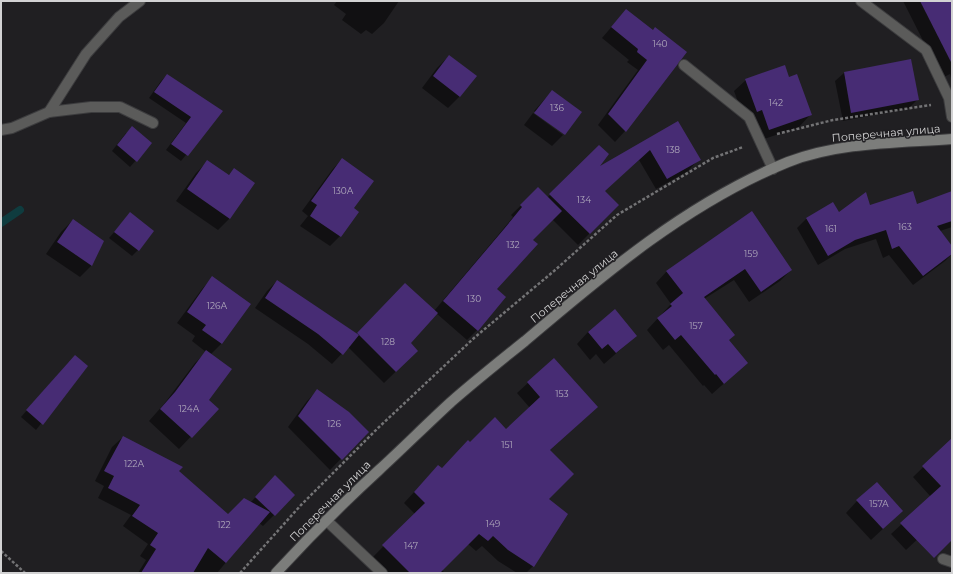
<svg xmlns="http://www.w3.org/2000/svg" width="953" height="574" font-family="Montserrat,sans-serif">
  <style>
    .shadow { fill: #0007 }
    .lines { fill: none; stroke-linecap: round; stroke-linejoin: round }
    .stream { stroke: #0f3c3f; stroke-width: 8 }
    .building { fill: #472c74 }
    .lane-casing { stroke: #3c3c3e; stroke-width: 12 }
    .street-casing { stroke: #3c3c3e; stroke-width: 12 }
    .secondary-casing { stroke: #3c3c3e; stroke-width: 12 }
    .path { stroke: #737375; stroke-width: 2.5; stroke-dasharray: 3 2; stroke-linecap: butt }
    .lane { stroke: #5b5b5a; stroke-width: 10 }
    .street { stroke: #5b5b5a; stroke-width: 10 }
    .secondary { stroke: #7c7d7b; stroke-width: 10 }
    .labels { text-anchor: middle; stroke-width: 3; stroke-linejoin: round; paint-order: stroke }
    .number-label { font-size: 9px; fill: #afa8bb }
    .street-label { font-size: 11px; fill: #d2d2d3; stroke: #201f22 }
  </style>
  <rect width="100%" height="100%" fill="#201f22"/>
  <g class="shadow">
    <polygon points="337,1 399,1 384,23 372,34 366,30 361,34 342,20 346,14 334,5"/>
    <polygon points="903,1 949,1 952,7 952,82 950,74 942,78"/>
    <polygon points="626,10 652,31 686,52 625,131 615,142 598,125 638,70 627,62 629,60 602,38"/>
    <polygon points="449,56 460,96 448,108 422,88 437,68"/>
    <polygon points="910,60 918,99 909,108 843,121 835,81 844,73"/>
    <polygon points="167,75 221,112 181,161 166,150 186,123 149,98 161,81"/>
    <polygon points="788,78 810,115 799,127 758,141 751,121 746,123 734,91 746,80"/>
    <polygon points="552,91 580,112 564,135 564,133 534,111"/>
    <polygon points="533,113 563,135 552,146 524,125"/>
    <polygon points="678,123 699,159 688,171 656,189 639,160 604,191 618,205 578,245 552,219 531,240 496,289 477,330 467,340 436,313 410,343 417,351 384,383 348,347 332,364 308,344 255,308 267,291 277,281 357,334 393,296 434,311 494,240 513,217 511,215 538,189 547,198 599,146 596,169"/>
    <polygon points="126,133 151,143 130,167 112,151"/>
    <polygon points="342,159 353,209 340,236 330,246 300,226 308,216 302,211 332,170"/>
    <polygon points="207,162 228,176 234,169 254,183 229,219 218,230 176,201 196,173"/>
    <polygon points="952,192 952,227 940,231 952,248 952,254 945,261 913,285 889,255 883,258 876,239 845,249 818,265 797,228 806,219 833,203 839,213 870,206 917,205"/>
    <polygon points="752,213 791,270 780,281 749,302 734,280 704,299 728,340 747,363 712,394 704,385 703,386 669,345 663,350 647,330 671,304 656,283 667,271"/>
    <polygon points="130,214 138,250 132,256 109,238"/>
    <polygon points="73,220 103,241 91,266 80,277 46,254 61,232"/>
    <polygon points="213,277 222,343 211,354 208,400 217,409 179,449 149,421 164,404 195,363 206,352 192,341 195,336 177,323 202,289"/>
    <polygon points="615,310 636,336 604,364 596,354 590,360 577,344 588,332"/>
    <polygon points="554,359 597,407 549,451 547,499 533,566 526,573 517,573 498,561 482,546 476,551 468,544 442,570 445,573 389,573 373,557 415,514 404,503 438,466 441,469 470,443 506,431 530,408 517,393"/>
    <polygon points="69,362 86,366 36,430 21,417"/>
    <polygon points="318,390 367,432 330,470 288,427 307,401"/>
    <polygon points="123,437 178,471 228,515 250,503 275,477 294,495 263,526 259,523 217,573 138,573 146,560 140,556 148,544 123,526 131,515 98,498 104,486 95,481 112,447"/>
    <polygon points="943,448 952,458 952,507 906,550 891,534 931,497 913,477"/>
    <polygon points="857,501 902,511 871,540 846,513"/>
  </g>
  <g class="lines">
    <polyline class="stream" points="1,223 20,210"/>
  </g>
  <g class="building">
    <polygon points="920,1 952,1 952,64"/>
    <polygon points="626,9 653,30 655,27 687,52 626,132 608,114 647,60 637,52 638,49 611,27"/>
    <polygon points="449,55 477,76 460,97 433,76"/>
    <polygon points="911,59 919,100 851,113 844,72"/>
    <polygon points="785,65 789,77 797,74 812,115 769,130 762,110 757,112 745,79"/>
    <polygon points="167,74 223,111 188,156 171,144 191,117 154,92"/>
    <polygon points="552,90 582,112 565,135 534,113"/>
    <polygon points="678,121 701,160 667,179 650,150 605,191 619,205 590,234 549,194 599,145 609,154 600,166"/>
    <polygon points="132,126 152,143 137,162 117,145"/>
    <polygon points="342,158 374,181 354,208 359,212 341,237 310,216 317,205 311,201"/>
    <polygon points="207,160 229,175 234,168 255,183 230,219 187,189"/>
    <polygon points="538,187 562,211 533,240 538,244 497,289 506,297 478,331 443,301 504,229 522,207 520,205"/>
    <polygon points="913,191 917,204 952,191 952,221 937,226 952,246 952,254 923,276 899,246 892,249 886,230 855,240 828,256 806,218 833,202 839,212 866,192 870,205"/>
    <polygon points="752,211 792,270 761,292 745,269 704,297 735,335 729,340 748,363 724,384 716,374 715,375 681,335 675,340 657,318 672,306 670,304 683,293 666,271"/>
    <polygon points="130,212 154,231 139,251 114,232"/>
    <polygon points="73,219 104,241 92,266 57,242"/>
    <polygon points="212,276 251,304 222,344 202,330 206,325 187,312"/>
    <polygon points="277,280 359,335 343,355 318,334 265,298"/>
    <polygon points="405,283 438,313 411,343 418,351 396,372 357,333"/>
    <polygon points="615,309 637,336 616,353 608,344 602,349 588,332"/>
    <polygon points="206,350 232,369 209,400 219,409 192,438 160,409 175,392"/>
    <polygon points="75,355 88,366 43,425 26,410"/>
    <polygon points="554,358 598,407 550,450 574,474 549,499 568,514 534,567 508,550 493,536 488,541 479,534 440,573 410,573 382,545 425,503 414,492 438,465 442,468 468,440 470,442 495,417 506,429 540,397 527,382"/>
    <polygon points="317,389 349,412 369,432 342,460 298,416"/>
    <polygon points="123,436 183,467 179,471 228,514 244,498 270,512 226,563 208,548 193,573 141,573 156,549 150,545 158,533 132,516 140,505 108,488 114,476 104,471"/>
    <polygon points="952,438 952,540 934,558 900,523 941,486 922,466"/>
    <polygon points="275,475 295,495 275,516 255,497"/>
    <polygon points="877,482 903,511 883,529 856,500"/>
  </g>
  <g class="lines">
    <defs>
      <g id="lane">
        <polyline points="684,65 749,117 773,169"/>
        <polyline points="49,112 91,107 120,107 153,123"/>
        <polyline points="1,130 12,128 49,112 86,54 119,17 140,1"/>
        <polyline points="326,520 382,573"/>
        <polyline points="943,559 952,562"/>
      </g>
      <polyline id="street" points="861,1 926,50 949,98 952,117"/>
      <path id="secondary" d="M 276,573 C 309,537 343,503 379,470 C 403,448 427,424 451,402 C 475,381 500,361 525,341 C 605,273 689,202 788,162 C 839,142 898,143 952,139"/>
    </defs>
    <use href="#lane" class="lane-casing"/>
    <use href="#street" class="street-casing"/>
    <use href="#secondary" class="secondary-casing"/>
    <g class="path">
      <polyline points="777,134 833,120 931,105"/>
      <polyline points="1,551 25,573"/>
      <polyline points="240,573 301,505 378,428 474,338 554,271 617,215 713,158 743,147"/>
    </g>
    <use href="#lane" class="lane"/>
    <use href="#street" class="street"/>
    <use href="#secondary" class="secondary"/>
  </g>
  <g class="labels">
    <g class="number-label">
      <text x="660" y="47">140</text>
      <text x="776" y="106">142</text>
      <text x="557" y="111">136</text>
      <text x="673" y="153">138</text>
      <text x="343" y="194">130А</text>
      <text x="584" y="203">134</text>
      <text x="905" y="230">163</text>
      <text x="831" y="232">161</text>
      <text x="513" y="248">132</text>
      <text x="751" y="257">159</text>
      <text x="474" y="302">130</text>
      <text x="217" y="309">126А</text>
      <text x="696" y="329">157</text>
      <text x="388" y="345">128</text>
      <text x="562" y="397">153</text>
      <text x="189" y="412">124А</text>
      <text x="334" y="427">126</text>
      <text x="507" y="448">151</text>
      <text x="134" y="467">122А</text>
      <text x="879" y="507">157А</text>
      <text x="493" y="527">149</text>
      <text x="224" y="528">122</text>
      <text x="411" y="549">147</text>
    </g>
    <g class="street-label">
      <text transform="translate(886 133) rotate(-5)" y="4">Поперечная улица</text>
      <text transform="translate(574 286) rotate(-39)" y="4">Поперечная улица</text>
      <text transform="translate(330 501) rotate(-45)" y="4">Поперечная улица</text>
    </g>
  </g>
  <rect width="953" height="574" fill="none" stroke="#d2d2d3" stroke-width="4"/>
</svg>
